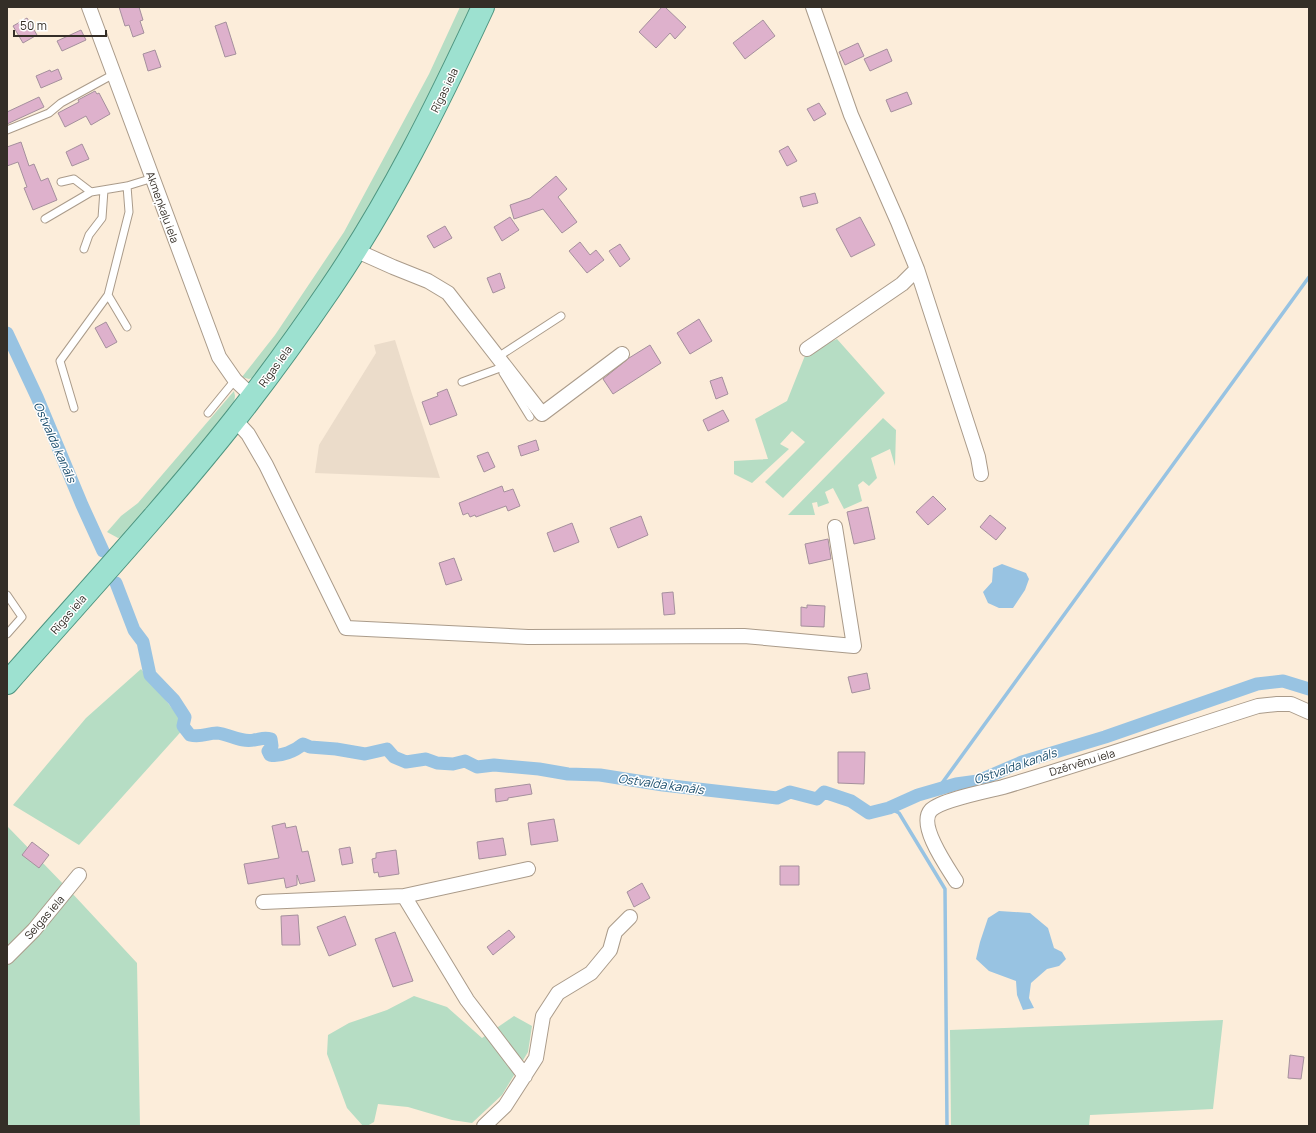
<svg xmlns="http://www.w3.org/2000/svg" width="1316" height="1133" viewBox="0 0 1316 1133" font-family="Manrope,sans-serif">
<rect width="100%" height="100%" fill="#fcedda"/>
<path fill="#ebdcca" d="M 395,340 L 412,394 L 440,478 L 315,473 L 319,445 L 376,353 L 374,345 Z"/>
<path fill="#b6ddc4" d="M 460,7 L 472,7 L 414,128 L 374,198 L 323,283 L 259,375 L 249,379 L 242,377 L 275,335 L 344,232 L 429,74 Z
M 837,339 L 885,393 L 783,498 L 765,482 L 805,442 L 792,431 L 780,444 L 789,449 L 752,483 L 734,474 L 734,461 L 768,459 L 755,419 L 787,401 L 806,353 Z
M 234,391 L 235,396 L 234,403 L 123,537 L 118,538 L 107,532 L 121,516 L 138,503 Z
M 883,418 L 896,430 L 895,466 L 890,449 L 871,458 L 877,478 L 869,486 L 863,481 L 858,485 L 862,501 L 844,509 L 833,488 L 825,492 L 829,503 L 818,507 L 817,502 L 812,503 L 815,515 L 788,515 Z
M 141,669 L 186,726 L 79,845 L 13,805 L 86,718 Z
M 7,826 L 71,892 L 137,963 L 140,1126 L 7,1126 Z
M 414,996 L 447,1007 L 482,1038 L 514,1016 L 532,1026 L 528,1052 L 502,1095 L 472,1123 L 452,1120 L 408,1107 L 378,1104 L 374,1122 L 367,1126 L 363,1126 L 347,1108 L 327,1054 L 328,1035 L 349,1023 L 387,1010 Z
M 1223,1020 L 1213,1109 L 1090,1115 L 1089,1126 L 951,1126 L 950,1030 Z"/>
<path fill="#98c3e2" d="M 1002,564 L 1026,573 L 1029,579 L 1025,590 L 1013,608 L 999,608 L 988,603 L 983,592 L 992,582 L 993,568 Z
M 999,911 L 1030,913 L 1048,928 L 1054,948 L 1062,952 L 1066,959 L 1059,966 L 1047,969 L 1031,983 L 1029,998 L 1034,1008 L 1023,1010 L 1017,995 L 1016,981 L 989,971 L 976,959 L 980,942 L 988,918 Z"/>
<g fill="none" stroke-linecap="round" stroke-linejoin="round">
<path stroke="#98c3e2" stroke-width="3.5" d="M 937,790 L 1309,277
M 889,808 L 899,813 L 945,889 L 947,1126"/>
<path stroke="#98c3e2" stroke-width="13" d="M 7,333 L 37,397 L 82,505 L 103,551
M 116,583 L 134,630 L 143,642 L 150,675 L 174,700 L 185,717 L 183,726 L 190,735 C 201,738 207,733 217,733 C 229,734 241,743 254,740 C 261,739 264,737 271,739 L 272,746 L 268,751 L 270,755 C 281,757 295,751 303,744 L 310,747 L 336,749 L 365,754 L 387,749 L 394,757 L 406,762 L 426,759 L 437,763 L 453,764 L 465,761 L 477,767 L 494,765 L 539,769 L 568,774 L 600,775 L 663,785 L 777,798 L 790,792 L 817,799 L 824,792 L 851,801 L 869,813 L 889,808 L 918,795 L 956,784 L 978,781 L 1022,762 L 1105,737 L 1257,684 L 1283,681 L 1309,689"/>
</g>
<path fill="#deb1cc" stroke="#a5909d" d="M 119,7 L 139,7 L 143,20 L 140,21 L 144,33 L 133,37 L 129,25 L 125,26 Z
M 662,7 L 665,7 L 686,27 L 675,39 L 670,33 L 656,48 L 639,32 Z
M 27,18 L 37,35 L 23,43 L 13,26 Z
M 763,20 L 775,36 L 745,59 L 733,43 Z
M 226,22 L 236,54 L 225,57 L 215,26 Z
M 81,30 L 86,40 L 62,51 L 57,41 Z
M 858,43 L 864,56 L 845,65 L 839,52 Z
M 887,49 L 892,61 L 870,71 L 864,59 Z
M 155,50 L 161,67 L 148,71 L 143,54 Z
M 58,69 L 62,79 L 41,88 L 36,76 L 50,70 L 51,72 Z
M 95,91 L 97,94 L 99,93 L 110,114 L 91,125 L 86,116 L 65,127 L 58,113 L 79,102 L 78,100 Z
M 907,92 L 912,104 L 891,112 L 886,100 Z
M 39,97 L 44,107 L 7,124 L 7,112 Z
M 819,103 L 826,114 L 814,121 L 807,109 Z
M 21,142 L 29,166 L 34,164 L 41,181 L 48,178 L 57,200 L 33,210 L 24,188 L 27,187 L 18,162 L 7,166 L 7,147 Z
M 82,144 L 89,159 L 72,166 L 66,152 Z
M 788,146 L 797,161 L 787,166 L 779,151 Z
M 556,176 L 567,189 L 558,197 L 577,222 L 562,233 L 543,209 L 514,219 L 510,205 L 530,198 Z
M 815,193 L 818,203 L 803,207 L 800,197 Z
M 510,217 L 519,230 L 502,241 L 494,227 Z
M 860,217 L 875,245 L 851,257 L 836,229 Z
M 445,226 L 452,238 L 434,248 L 427,236 Z
M 580,242 L 590,255 L 596,250 L 604,260 L 587,273 L 569,251 Z
M 620,244 L 630,259 L 620,267 L 609,251 Z
M 500,273 L 505,288 L 493,293 L 487,278 Z
M 699,319 L 712,341 L 690,354 L 677,333 Z
M 106,322 L 117,342 L 106,348 L 95,328 Z
M 650,345 L 661,363 L 613,394 L 603,379 L 629,358 Z
M 722,377 L 728,394 L 716,399 L 710,381 Z
M 447,389 L 457,415 L 430,425 L 422,402 L 438,396 L 437,393 Z
M 723,410 L 729,421 L 708,431 L 703,420 Z
M 536,440 L 539,450 L 521,456 L 518,446 Z
M 488,452 L 495,467 L 484,472 L 477,456 Z
M 502,486 L 504,492 L 513,489 L 520,506 L 508,511 L 506,506 L 476,517 L 475,515 L 470,517 L 468,513 L 463,515 L 459,503 Z
M 933,496 L 946,509 L 928,525 L 916,512 Z
M 868,507 L 875,539 L 854,544 L 847,512 Z
M 990,515 L 1006,528 L 996,540 L 980,527 Z
M 641,516 L 648,535 L 618,548 L 610,528 Z
M 572,523 L 579,542 L 554,552 L 547,533 Z
M 828,539 L 831,559 L 809,564 L 805,544 Z
M 454,558 L 462,580 L 446,585 L 439,563 Z
M 673,592 L 675,614 L 664,615 L 662,593 Z
M 807,605 L 825,606 L 824,627 L 801,626 L 801,607 L 807,608 Z
M 867,673 L 870,689 L 852,693 L 848,677 Z
M 838,752 L 865,752 L 864,784 L 838,783 Z
M 530,784 L 532,794 L 508,798 L 508,800 L 496,802 L 495,789 Z
M 554,819 L 558,841 L 531,845 L 528,823 Z
M 285,823 L 286,828 L 296,826 L 302,852 L 308,851 L 315,881 L 300,884 L 297,875 L 297,885 L 286,888 L 284,878 L 248,884 L 244,864 L 279,858 L 272,826 Z
M 503,838 L 506,855 L 479,859 L 477,842 Z
M 32,842 L 49,855 L 39,868 L 22,855 Z
M 350,847 L 353,863 L 342,865 L 339,849 Z
M 396,850 L 399,874 L 379,877 L 378,872 L 374,873 L 372,859 L 376,858 L 376,853 Z
M 780,866 L 799,866 L 799,885 L 780,885 Z
M 642,883 L 650,898 L 634,907 L 627,892 Z
M 298,915 L 300,945 L 282,945 L 281,916 Z
M 345,916 L 356,945 L 329,956 L 317,927 Z
M 509,930 L 515,937 L 493,955 L 487,947 Z
M 395,932 L 413,981 L 393,987 L 375,939 Z
M 1290,1055 L 1304,1057 L 1301,1079 L 1288,1078 Z"/>
<g fill="none" stroke-linecap="round" stroke-linejoin="round">
<g stroke="#aa9b8a" stroke-width="9">
<path id="lane" d="M 7,130 L 49,113 L 61,103 L 114,74
M 61,182 L 74,179 L 91,192
M 45,219 L 91,192 L 127,186 L 153,178
M 84,249 L 89,235 L 102,218 L 104,190
M 108,295 L 127,327
M 498,359 L 498,357 L 561,316
M 503,373 L 530,417
M 462,382 L 500,368
M 74,408 L 60,361 L 108,295 L 129,212 L 127,186
M 208,413 L 235,380
M 7,595 L 22,617 L 7,634"/>
</g>
<g stroke="#aa9b8a" stroke-width="16">
<path id="street" d="M 89,7 L 219,357 L 235,380 L 253,397
M 813,7 L 851,115 L 898,222 L 917,269 L 978,457 L 981,474
M 355,250 L 393,267 L 428,281 L 448,293 L 542,414 L 622,354
M 807,349 L 902,284 L 917,269
M 235,420 L 248,434 L 266,465 L 346,628 L 528,637 L 744,636 L 854,646 L 835,527
M 956,881 C 948,868 917,825 931,810 C 941,800 987,791 1003,787 C 1088,762 1173,733 1258,706 L 1277,704 L 1291,704 L 1309,712
M 404,896 L 467,1000 L 525,1076
M 263,902 L 404,896 L 528,869
M 7,957 L 34,930 L 79,875
M 484,1126 L 505,1106 L 536,1058 L 543,1016 L 558,993 L 591,973 L 610,950 L 615,932 L 630,917"/>
</g>
<g stroke="#4e9580" stroke-width="24">
<path id="primary" d="M 7,683 C 84,595 164,509 236,418 C 269,376 300,333 330,289 C 390,201 438,104 483,7"/>
</g>
<use href="#lane" stroke="#fff" stroke-width="7"/>
<use href="#street" stroke="#fff" stroke-width="14"/>
<use href="#primary" stroke="#9de1d0" stroke-width="22"/>
</g>
<g text-anchor="middle" dominant-baseline="central" stroke-width="3" stroke-linejoin="round" paint-order="stroke">
<g font-size="11" fill="#342e27" stroke="#fff">
<text transform="translate(444 90) rotate(-64)">Rīgas iela</text>
<text transform="translate(163 207) rotate(70)">Akmeņkaļu iela</text>
<text transform="translate(275 366) rotate(-54)">Rīgas iela</text>
<text transform="translate(68 614) rotate(-49)">Rīgas iela</text>
<text transform="translate(1082 762) rotate(-17)">Dzērvēnu iela</text>
<text transform="translate(44 917) rotate(-49)">Selgas iela</text>
</g>
<g font-size="12" font-style="italic" fill="#1a4d6c" stroke="#fff">
<text transform="translate(55 442) rotate(66)">Ostvalda kanāls</text>
<text transform="translate(1015 766) rotate(-19)">Ostvalda kanāls</text>
<text transform="translate(661 784) rotate(8)">Ostvalda kanāls</text>
</g>
</g>
<rect width="1316" height="1133" fill="none" stroke="#342e27" stroke-width="16"/>
<path d="M14 30v6h92v-6" fill="none" stroke="#342e27" stroke-width="2"/>
<text x="20" y="30" font-size="12" fill="#342e27" stroke="#ffffff" stroke-width="3" paint-order="stroke">50 m</text>
</svg>
